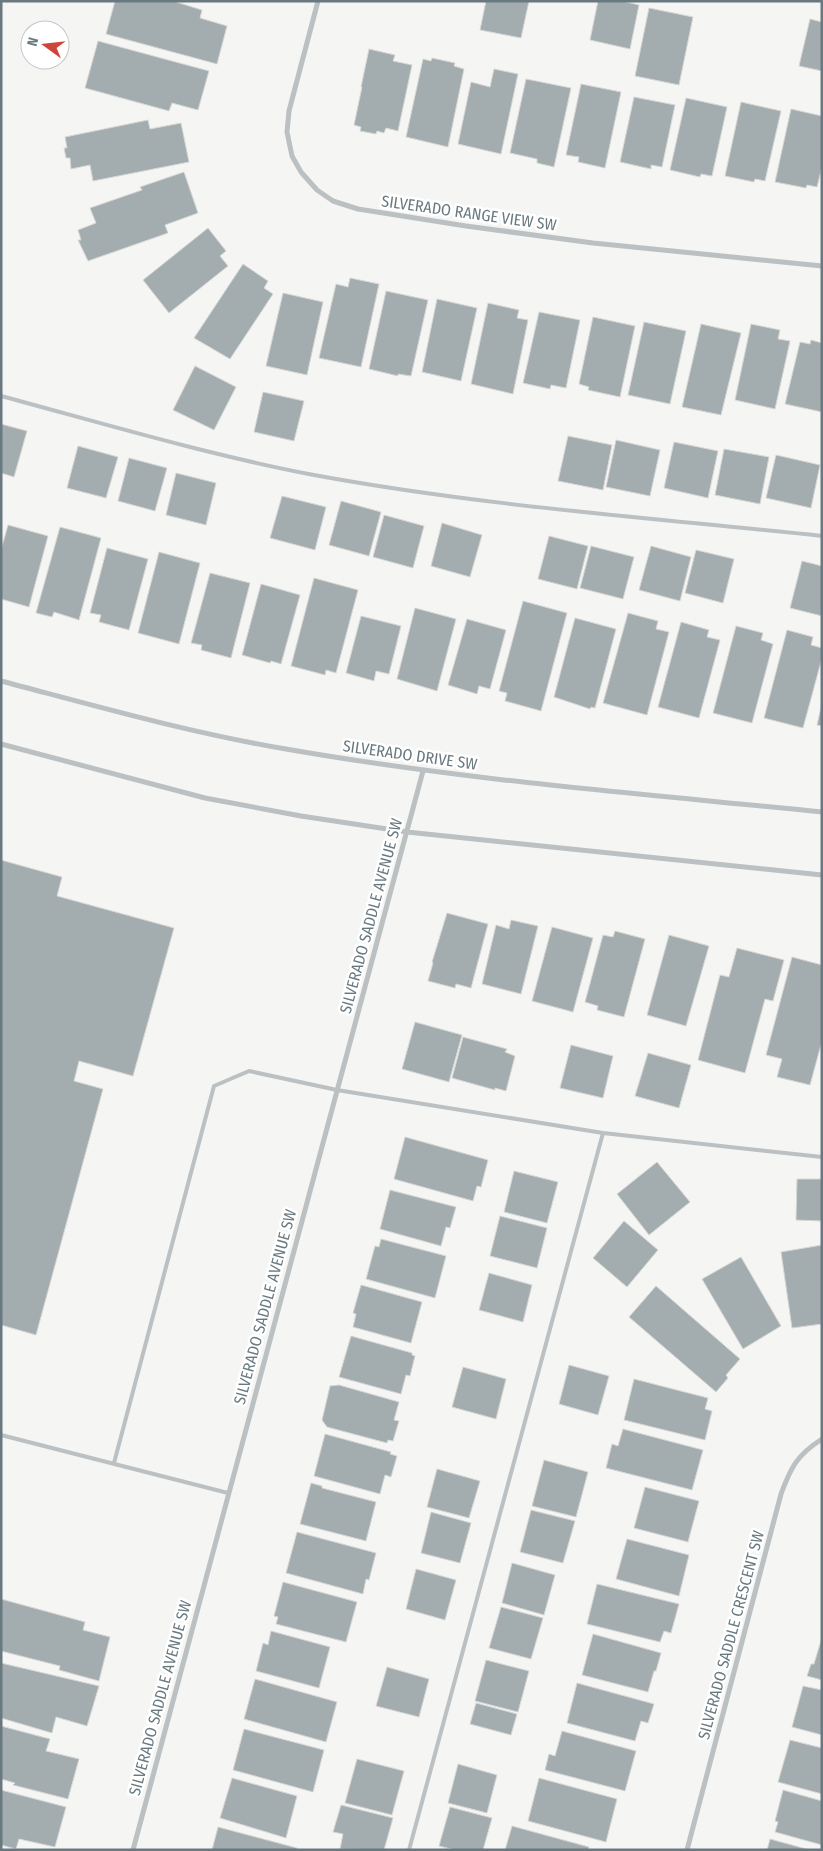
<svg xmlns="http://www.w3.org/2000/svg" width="823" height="1851" viewBox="0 0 823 1851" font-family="'Fira Sans Condensed',sans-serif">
<rect width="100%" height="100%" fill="#f5f5f3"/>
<path fill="#a3acaf" stroke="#d7d7d5" d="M 115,1 L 173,1 L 202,10 L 200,18 L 227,26 L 217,64 L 106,34 Z
M 486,1 L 529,1 L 521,38 L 480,30 Z
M 598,1 L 622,1 L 639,5 L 630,49 L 590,40 Z
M 649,8 L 693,17 L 679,85 L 635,76 Z
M 810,19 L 822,22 L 822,71 L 799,66 Z
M 98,41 L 209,71 L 198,110 L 172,103 L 169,111 L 85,88 Z
M 369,49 L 395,55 L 393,61 L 412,65 L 398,131 L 386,128 L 384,133 L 377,131 L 376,134 L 360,131 L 361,127 L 354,125 L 362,87 L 361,87 Z
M 432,58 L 455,63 L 454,66 L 464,69 L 448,147 L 406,137 L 423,59 L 431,61 Z
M 494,69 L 518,74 L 501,154 L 458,144 L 471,82 L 490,87 Z
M 526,79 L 571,88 L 554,167 L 537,163 L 537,159 L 510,153 Z
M 581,84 L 621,92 L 605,168 L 578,162 L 579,157 L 566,155 Z
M 634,97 L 675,105 L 662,167 L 651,165 L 651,169 L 620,162 Z
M 686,98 L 727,107 L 712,176 L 701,174 L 700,177 L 670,170 Z
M 741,102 L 781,111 L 765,181 L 755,179 L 754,182 L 725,176 Z
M 791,109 L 822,116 L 822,167 L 817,187 L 807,185 L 806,188 L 775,182 Z
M 148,120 L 150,129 L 181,123 L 189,162 L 93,181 L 90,165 L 71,169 L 70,158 L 66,158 L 64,148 L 67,148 L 65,137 Z
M 184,172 L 198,213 L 165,225 L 168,233 L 88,261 L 78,240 L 81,240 L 78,230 L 96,223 L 90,208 L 142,190 L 140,187 Z
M 208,228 L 226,251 L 220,256 L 228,266 L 169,313 L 143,280 Z
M 243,264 L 268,281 L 264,288 L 273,294 L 230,359 L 194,338 Z
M 350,278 L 379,284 L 361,367 L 319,358 L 336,284 L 348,287 Z
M 386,291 L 428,300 L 411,376 L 398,374 L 398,376 L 369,369 Z
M 283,293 L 323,302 L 307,375 L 266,366 Z
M 437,299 L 477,308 L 461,381 L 422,372 Z
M 488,303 L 519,310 L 517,318 L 528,320 L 513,394 L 471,384 Z
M 539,312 L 580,320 L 566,388 L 551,385 L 550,389 L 523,383 Z
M 593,317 L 635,326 L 620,397 L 588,390 L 589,387 L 579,384 Z
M 644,322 L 686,331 L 670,404 L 628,395 Z
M 701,324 L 741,333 L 721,415 L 682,407 Z
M 751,324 L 780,330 L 778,339 L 790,341 L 775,409 L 735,400 Z
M 811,340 L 822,343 L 822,412 L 785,404 L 800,342 L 810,344 Z
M 195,366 L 236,387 L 214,430 L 173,410 Z
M 263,392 L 304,401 L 294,441 L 254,432 Z
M 1,424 L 27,431 L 14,477 L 1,473 Z
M 568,436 L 612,445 L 603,490 L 558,481 Z
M 616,440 L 660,450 L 650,496 L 606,487 Z
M 674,442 L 718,451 L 708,498 L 664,488 Z
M 78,446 L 118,457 L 106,498 L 67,488 Z
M 724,449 L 769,457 L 760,504 L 715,495 Z
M 776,455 L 820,465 L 811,508 L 766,498 Z
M 129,458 L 167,468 L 155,511 L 118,501 Z
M 176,473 L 216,483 L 206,525 L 166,515 Z
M 282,496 L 326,507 L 315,550 L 270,538 Z
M 341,501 L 381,512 L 369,556 L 329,545 Z
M 384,515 L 424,526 L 413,568 L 373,557 Z
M 442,523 L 482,535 L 470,577 L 431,566 Z
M 8,525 L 48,536 L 29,607 L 1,599 L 1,550 Z
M 60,527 L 101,538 L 79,620 L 54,612 L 52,617 L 36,613 Z
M 549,536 L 588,546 L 577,589 L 538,579 Z
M 591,546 L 634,557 L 623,599 L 580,588 Z
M 651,546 L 691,557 L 680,601 L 639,590 Z
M 107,548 L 148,559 L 129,630 L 99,622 L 101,615 L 90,613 Z
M 696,550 L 734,559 L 723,603 L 685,593 Z
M 159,552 L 200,563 L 179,644 L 138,633 Z
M 802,561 L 822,566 L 822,616 L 790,608 Z
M 210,573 L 250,583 L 231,658 L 201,650 L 202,645 L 191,643 Z
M 314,578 L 358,590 L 336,673 L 326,670 L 325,675 L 291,666 Z
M 261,584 L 300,595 L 281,664 L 271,661 L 270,663 L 242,655 Z
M 523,601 L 567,613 L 541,711 L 505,701 L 507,693 L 499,691 Z
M 415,608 L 456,619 L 437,691 L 397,679 Z
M 628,613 L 658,621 L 656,629 L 669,632 L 647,715 L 603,703 Z
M 361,616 L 401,626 L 389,674 L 376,671 L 374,681 L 346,673 Z
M 575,618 L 616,629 L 595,708 L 591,707 L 590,709 L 554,697 Z
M 467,619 L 506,630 L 490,689 L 479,686 L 477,694 L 448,685 Z
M 681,622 L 709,630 L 707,637 L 720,640 L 699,718 L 658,707 Z
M 736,626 L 763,633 L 761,640 L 773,644 L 752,723 L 713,713 Z
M 787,630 L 813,637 L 811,645 L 822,648 L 822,658 L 803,728 L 764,718 Z
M 822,703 L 822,726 L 817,725 Z
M 1,860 L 62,877 L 57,896 L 174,928 L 133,1076 L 79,1061 L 74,1081 L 103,1089 L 36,1335 L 1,1325 Z
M 447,913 L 488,924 L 471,988 L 456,984 L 455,988 L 428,981 L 433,963 L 432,962 Z
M 511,920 L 538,926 L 521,994 L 482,984 L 496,925 L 509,929 Z
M 552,927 L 593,938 L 573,1012 L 532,1001 Z
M 615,931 L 645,939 L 624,1017 L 597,1010 L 598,1006 L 585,1002 L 603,935 L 613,937 Z
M 669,935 L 709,946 L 686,1026 L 647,1015 Z
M 737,948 L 784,960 L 773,1001 L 765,999 L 745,1073 L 698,1060 L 720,975 L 729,977 Z
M 792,957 L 822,965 L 822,1041 L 810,1085 L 777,1077 L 782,1059 L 766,1055 Z
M 415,1022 L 462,1035 L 449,1082 L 402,1069 Z
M 463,1037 L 507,1049 L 505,1052 L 515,1056 L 506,1091 L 495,1088 L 495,1090 L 452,1078 Z
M 571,1045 L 613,1056 L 603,1098 L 560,1088 Z
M 648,1053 L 691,1065 L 679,1108 L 635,1096 Z
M 405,1137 L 488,1160 L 481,1187 L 477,1186 L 473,1201 L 394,1179 Z
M 657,1162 L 690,1202 L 649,1235 L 617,1194 Z
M 514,1171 L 558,1182 L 547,1223 L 504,1212 Z
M 797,1179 L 822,1179 L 822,1221 L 796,1220 Z
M 390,1190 L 456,1207 L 450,1228 L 446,1227 L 441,1246 L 380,1229 Z
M 500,1216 L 547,1228 L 537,1268 L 490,1256 Z
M 624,1221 L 658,1250 L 627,1287 L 593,1258 Z
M 381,1239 L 446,1256 L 435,1298 L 366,1279 L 375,1246 L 379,1247 Z
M 822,1245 L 822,1324 L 792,1328 L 781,1252 Z
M 741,1257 L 781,1326 L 743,1349 L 702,1279 Z
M 489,1273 L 532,1285 L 523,1322 L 479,1310 Z
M 361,1285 L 422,1302 L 411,1343 L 353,1327 L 356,1314 L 353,1313 Z
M 656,1286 L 740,1359 L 726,1375 L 728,1378 L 716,1392 L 629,1317 Z
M 351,1336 L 412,1353 L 412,1355 L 415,1356 L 410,1376 L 406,1375 L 401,1394 L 339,1377 Z
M 569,1365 L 609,1376 L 598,1415 L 559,1404 Z
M 463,1367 L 506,1379 L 496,1419 L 452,1407 Z
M 634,1379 L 708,1398 L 705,1409 L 712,1411 L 705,1440 L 624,1420 Z
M 339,1385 L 399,1402 L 394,1420 L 399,1421 L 393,1441 L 388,1440 L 387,1443 L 327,1427 L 322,1420 L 330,1386 Z
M 623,1429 L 703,1450 L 692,1490 L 606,1468 L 612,1444 L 618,1446 Z
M 325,1434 L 391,1452 L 390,1454 L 397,1456 L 391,1477 L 385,1475 L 380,1494 L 314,1476 Z
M 544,1460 L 588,1472 L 576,1517 L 532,1506 Z
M 437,1469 L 480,1481 L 469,1518 L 427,1507 Z
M 311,1483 L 322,1486 L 322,1488 L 376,1502 L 366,1541 L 300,1524 Z
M 645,1487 L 699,1501 L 688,1542 L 634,1528 Z
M 531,1510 L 575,1521 L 563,1563 L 520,1552 Z
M 431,1512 L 471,1523 L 460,1563 L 421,1553 Z
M 297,1532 L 376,1553 L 369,1580 L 366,1579 L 363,1594 L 286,1573 Z
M 627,1539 L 689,1555 L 679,1596 L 616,1579 Z
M 512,1563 L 555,1575 L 544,1615 L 502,1603 Z
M 416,1569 L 456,1580 L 445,1620 L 406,1609 Z
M 283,1582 L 357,1602 L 346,1642 L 276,1624 L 278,1617 L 274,1616 Z
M 597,1584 L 679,1604 L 671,1633 L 664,1631 L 660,1642 L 587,1624 Z
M 1,1599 L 85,1622 L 83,1630 L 110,1637 L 99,1681 L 59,1670 L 60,1666 L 1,1651 Z
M 501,1607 L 543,1618 L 531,1659 L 489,1648 Z
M 271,1631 L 330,1647 L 319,1688 L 256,1671 L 263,1643 L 268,1645 Z
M 593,1634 L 661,1653 L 656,1671 L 654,1671 L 648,1692 L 582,1675 Z
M 822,1637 L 822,1680 L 807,1676 L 811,1664 L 814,1664 Z
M 486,1660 L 529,1671 L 518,1712 L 475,1701 Z
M 1,1663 L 99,1686 L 87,1726 L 56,1717 L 52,1733 L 1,1718 Z
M 387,1667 L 429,1679 L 419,1717 L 376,1706 Z
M 255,1679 L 337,1702 L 326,1742 L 244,1719 Z
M 577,1683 L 654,1704 L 648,1723 L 641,1721 L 635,1741 L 567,1723 Z
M 803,1686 L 822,1690 L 822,1735 L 792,1727 Z
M 476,1703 L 517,1714 L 511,1735 L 470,1724 Z
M 1,1726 L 50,1739 L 46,1751 L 79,1759 L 68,1799 L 13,1785 L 15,1783 L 1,1779 Z
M 244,1729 L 324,1750 L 313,1792 L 233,1770 Z
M 562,1731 L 636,1751 L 625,1791 L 545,1770 L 549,1754 L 555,1756 Z
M 790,1740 L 822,1748 L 822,1794 L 778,1782 Z
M 357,1759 L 404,1771 L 392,1815 L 345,1803 Z
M 458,1764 L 497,1775 L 487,1813 L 448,1803 Z
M 232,1778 L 297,1796 L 286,1838 L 220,1818 Z
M 539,1778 L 617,1799 L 606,1842 L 528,1821 Z
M 1,1790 L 66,1807 L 55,1847 L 19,1839 L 16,1849 L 1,1845 Z
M 783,1790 L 822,1801 L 822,1845 L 775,1832 L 778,1822 L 775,1821 Z
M 341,1805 L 393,1818 L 384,1850 L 340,1849 L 343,1834 L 333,1832 Z
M 450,1807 L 492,1818 L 483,1850 L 455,1850 L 439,1846 Z
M 512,1826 L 589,1847 L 588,1850 L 505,1850 Z
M 218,1827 L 297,1848 L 297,1850 L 212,1850 Z
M 770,1839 L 810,1850 L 767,1850 Z"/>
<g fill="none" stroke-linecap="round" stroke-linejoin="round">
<path stroke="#bbc0c2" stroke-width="4" d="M 1,396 C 105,424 209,455 314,475 C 482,506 653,518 822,536
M 1,1435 L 228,1493
M 114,1463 L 214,1086 L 249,1071 L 337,1090 L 603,1133 L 822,1157
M 409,1850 L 603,1133"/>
<path stroke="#bbc0c2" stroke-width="5" d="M 318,1 L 289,111 L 287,132 L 292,156 L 301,172 L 317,190 L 333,201 L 358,209 L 466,226 L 593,243 L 822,266
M 1,681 C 96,706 190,733 286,749 C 463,780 643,794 822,812
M 1,744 L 205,798 L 301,816 L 407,832 L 822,875
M 133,1850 L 423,771
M 687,1850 L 781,1494 C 791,1467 797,1455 822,1439"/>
</g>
<g text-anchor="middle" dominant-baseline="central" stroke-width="5" stroke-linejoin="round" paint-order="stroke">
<g font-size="16" fill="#687980" stroke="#fff">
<text transform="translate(469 213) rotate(8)">SILVERADO RANGE VIEW SW</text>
<text transform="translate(410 755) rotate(8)">SILVERADO DRIVE SW</text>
<text transform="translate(371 916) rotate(-75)">SILVERADO SADDLE AVENUE SW</text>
<text transform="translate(265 1307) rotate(-75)">SILVERADO SADDLE AVENUE SW</text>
<text transform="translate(731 1635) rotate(-75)">SILVERADO SADDLE CRESCENT SW</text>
<text transform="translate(160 1698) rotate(-75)">SILVERADO SADDLE AVENUE SW</text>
</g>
</g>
<rect width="823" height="1851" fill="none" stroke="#687980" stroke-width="5"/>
<g transform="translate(45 45) rotate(285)"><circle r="24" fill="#ffffff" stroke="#c3c9cc"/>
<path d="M0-4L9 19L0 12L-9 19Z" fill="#d04539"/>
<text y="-8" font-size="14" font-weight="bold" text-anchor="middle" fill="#687980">N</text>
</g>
</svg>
